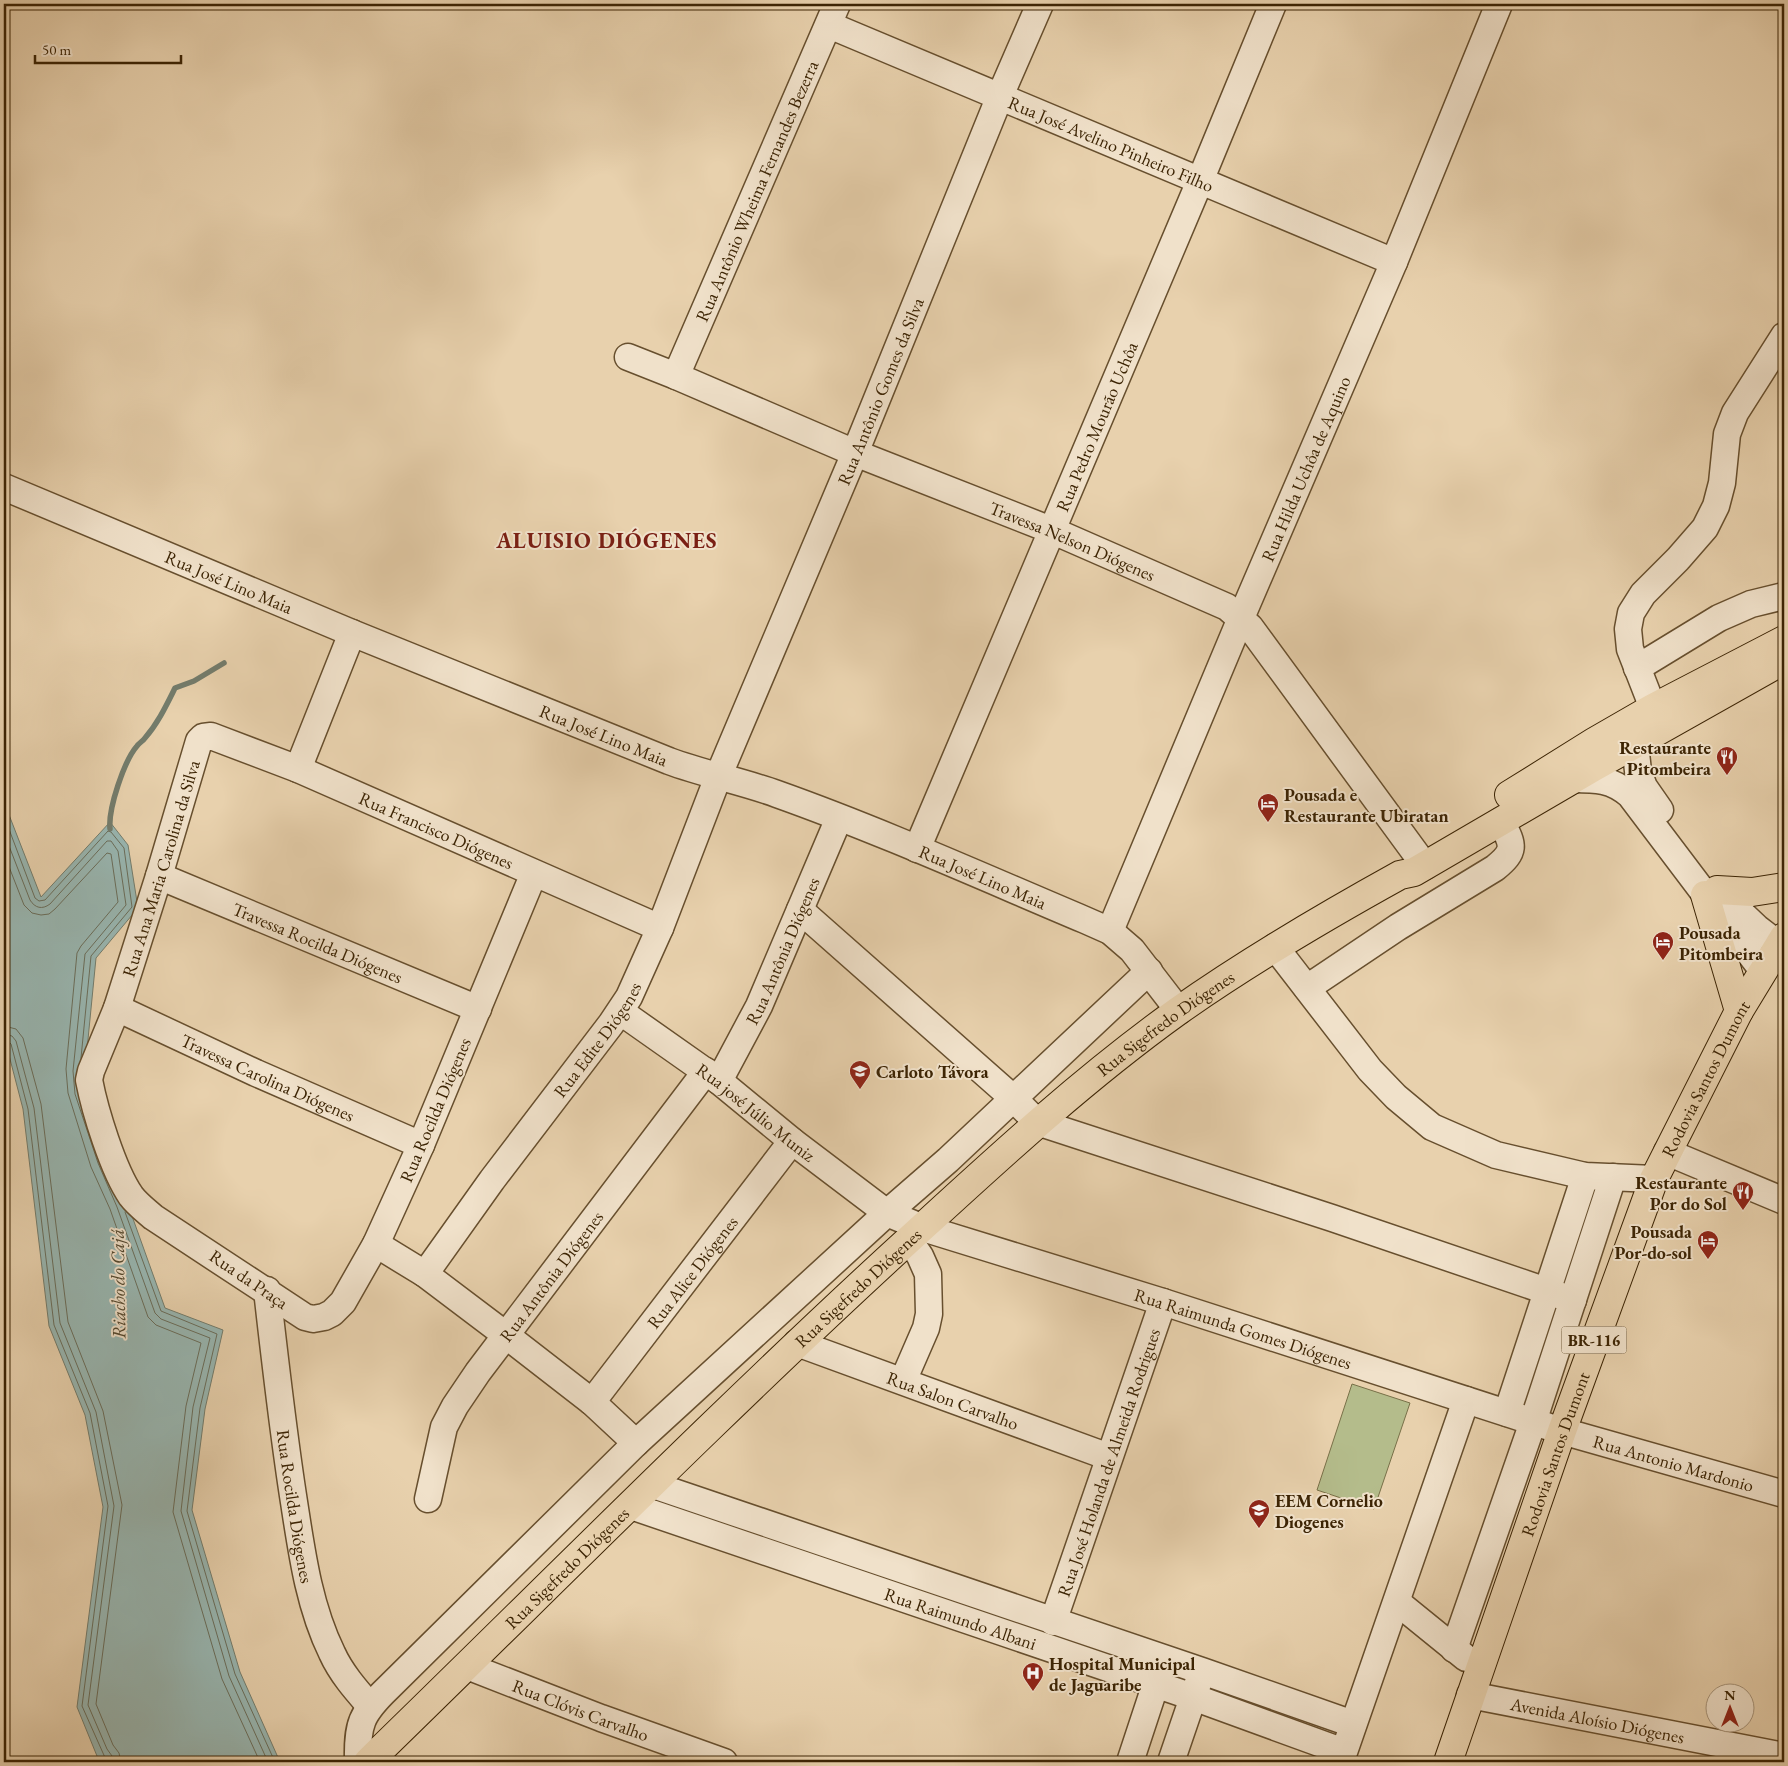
<svg xmlns="http://www.w3.org/2000/svg" width="1788" height="1766" viewBox="0 0 1788 1766" font-family="'EB Garamond',serif">
<rect width="100%" height="100%" fill="#e8d1ad"/>
<filter id="stains"><feTurbulence type="fractalNoise" baseFrequency=".004" numOctaves="4"/><feColorMatrix values="0 0 0 0 .2 0 0 0 0 .09 0 0 0 0 .02 0 0 0 .5 -.17"/></filter>
<radialGradient id="worn" r=".72"><stop offset=".6" stop-color="#630" stop-opacity="0"/><stop offset="1" stop-color="#630" stop-opacity=".3"/></radialGradient>
<path fill="#b4bc8b" stroke="#787048" d="M 1352,1384 L 1410,1403 L 1374,1509 L 1317,1490 Z"/>
<path fill="#98b6b1" stroke="#737c6c" d="M 4,802 L 41,897 L 110,822 L 128,845 L 138,908 L 96,958 L 85,1070 L 127,1202 L 165,1308 L 223,1330 L 205,1409 L 192,1510 L 240,1672 L 280,1762 L 104,1762 L 97,1756 L 77,1707 L 103,1507 L 85,1415 L 49,1326 L 23,1109 L 4,1036 Z"/>
<g fill="none" stroke-linecap="round" stroke-linejoin="round">
<path stroke="#6a6d5a" stroke-width="1" d="M 4,816 L 35,898 L 39,901 L 45,900 L 108,831 L 111,832 L 124,848 L 132,907 L 91,956 L 81,1058
M 4,833 L 30,900 C 35,908 42,910 50,904 L 107,841 L 111,841 L 118,851 L 126,905 L 85,954 L 73,1071 L 75,1094 L 98,1163 L 117,1207 L 155,1313 L 161,1319 L 210,1338 L 193,1407 L 181,1511 L 229,1676 L 268,1762
M 4,854 L 24,905 L 32,913 L 41,915 L 49,914 L 55,909 L 107,853 L 111,854 L 118,902 L 81,946 L 77,953 L 66,1069 L 68,1093 L 91,1167 L 110,1209 L 148,1317 L 156,1325 L 201,1343 L 186,1406 L 173,1512 L 222,1679 L 260,1762
M 4,1026 L 16,1029 L 23,1038 L 41,1104 L 68,1322 L 103,1411 L 122,1505 L 96,1704 L 113,1745 L 119,1753 L 121,1762
M 4,1034 L 12,1036 L 16,1041 L 34,1108 L 60,1323 L 96,1412 L 114,1506 L 88,1705 L 107,1749 L 112,1756 L 113,1762
M 4,1040 L 8,1041 L 11,1044 L 28,1109 L 54,1325 L 90,1413 L 108,1506 L 82,1706 L 107,1762
M 125,1212 L 161,1311 L 217,1334 L 200,1408 L 187,1511 L 235,1674 L 275,1762"/>
<path stroke="#737c6c" stroke-width="5.5" d="M 110,829 C 108,809 124,761 137,746 C 139,743 143,741 145,738 C 158,723 166,706 175,688 L 194,681 L 224,663"/>
<g stroke="#674f2e" stroke-width="29">
<g id="minor">
<path id="s1" d="M 829,25 L 1394,262"/>
<path id="s2" d="M 628,357 L 676,376 L 855,453 L 1051,530 L 1227,607 L 1250,627 L 1425,866"/>
<path id="s3" d="M 676,376 L 837,4"/>
<path id="s4" d="M 4,487 L 352,633 L 669,761 C 704,774 741,781 777,794 C 881,831 983,877 1085,920 L 1110,931 L 1132,950 L 1179,1011"/>
<path d="M 1637,668 L 1719,618 L 1751,604 L 1784,596"/>
<path d="M 1653,708 L 1630,649 L 1628,629 L 1631,613 L 1643,594 L 1678,559 L 1705,528 L 1716,506 L 1722,483 L 1727,434 L 1735,413 L 1784,336"/>
<path d="M 1625,726 L 1635,744 L 1638,771 L 1644,787 L 1660,810"/>
<path d="M 298,769 L 352,633"/>
<path d="M 1573,779 C 1596,779 1612,779 1630,795 L 1763,971"/>
<path id="s5" d="M 917,849 L 1200,181 L 1273,4"/>
<path id="s6" d="M 534,873 L 421,1145 L 376,1244 L 343,1302 L 332,1313 L 324,1317 L 313,1319 L 305,1317 L 153,1217 C 145,1210 137,1204 131,1196 C 113,1170 95,1111 89,1080 L 91,1071 L 117,1008 L 159,876 L 199,741 L 203,737 L 211,736 L 298,769 L 660,928"/>
<path id="s7" d="M 159,876 L 478,1009"/>
<path d="M 1720,893 L 1757,928 L 1779,945"/>
<path d="M 800,910 L 1014,1099 L 1037,1122 L 1332,1218 L 1573,1300"/>
<path id="s8" d="M 1110,931 L 1241,618 L 1394,262 L 1499,4"/>
<path d="M 1275,947 L 1370,1070 L 1396,1097 L 1432,1127 L 1496,1155 L 1585,1176 L 1654,1179"/>
<path d="M 1307,988 L 1398,927 L 1495,868 C 1517,850 1513,845 1501,821"/>
<path id="s9" d="M 117,1008 L 256,1073 L 421,1145"/>
<path id="s10" d="M 621,1012 L 719,1081 L 792,1141 L 887,1213 L 923,1228 L 1163,1302 L 1562,1431 L 1784,1494"/>
<path id="s11" d="M 719,1081 L 759,1006 L 839,818"/>
<path d="M 1667,1152 L 1784,1201"/>
<path d="M 376,1244 L 425,1274 L 507,1336 L 592,1402 L 636,1443"/>
<path id="s12" d="M 425,1274 L 492,1180 L 611,1024 L 629,997 L 660,928 L 718,777 L 855,453 L 1000,96 L 1040,4"/>
<path id="s13" d="M 267,1290 C 275,1361 283,1432 294,1502 C 302,1554 309,1606 332,1653 C 341,1673 356,1690 370,1706"/>
<path id="s14" d="M 797,1343 L 1109,1457"/>
<path d="M 903,1381 L 926,1328 L 929,1314 L 928,1274 L 920,1256 L 909,1240"/>
<path id="s15" d="M 592,1402 L 792,1141"/>
<path d="M 1507,1413 L 1585,1176"/>
<path d="M 653,1485 L 1202,1671 L 1353,1724"/>
<path id="s16" d="M 428,1499 L 444,1427 L 455,1406 L 478,1372 L 706,1071"/>
<path id="s17" d="M 631,1506 L 1193,1697 L 1344,1752 L 1466,1400"/>
<path d="M 1397,1602 L 1466,1658"/>
<path id="s18" d="M 1053,1622 L 1163,1302"/>
<path d="M 1454,1649 L 1533,1422 L 1613,1177"/>
<path id="s19" d="M 467,1666 L 601,1718 L 724,1762"/>
<path id="s20" d="M 1470,1695 L 1784,1756"/>
<path d="M 358,1762 C 357,1724 361,1714 388,1688 L 636,1443 L 887,1213 L 948,1160 L 1149,971"/>
<path d="M 1130,1762 L 1161,1668"/>
<path d="M 1171,1762 L 1199,1680"/>
</g>
</g>
<g stroke="#3c2404" stroke-width="30">
<g id="major">
<path d="M 1509,795 L 1594,742 L 1653,708 L 1784,640"/>
<path id="s21" d="M 368,1762 C 542,1593 713,1420 891,1256 C 984,1171 1075,1085 1178,1011 C 1249,961 1324,917 1400,875 L 1414,872 L 1594,767 L 1784,660"/>
</g>
</g>
<g stroke="#3c2404" stroke-width="30">
<g id="highway">
<path d="M 1717,890 L 1752,892 L 1784,887"/>
<path d="M 1705,895 L 1739,1011"/>
<path id="s22" d="M 1448,1762 L 1562,1431 L 1654,1179 L 1739,1011 L 1784,937"/>
</g>
</g>
<use href="#minor" stroke="#f0e1ca" stroke-width="26"/>
<use href="#major" stroke="#e8d1ad" stroke-width="28"/>
<use href="#highway" stroke="#e8d1ad" stroke-width="28"/>
</g>
<defs>
<g id="restaurant-pin" transform="scale(1.125)"><path d="M0 17L-7.5 6A9.5 9.5 0 1 1 7.5 6Z" fill="#8f2418" stroke="#f0e1ca"/><path d="M-5-6h1v4h1v-4h1v4h1v-4h1v5L-1.5 .5V6h-2V.5L-5-1ZM5-6V6H3V1.5H1.5Q1.5-4 5-6Z" fill="#fff"/></g>
<g id="hotel-pin" transform="scale(1.125)"><path d="M0 17L-7.5 6A9.5 9.5 0 1 1 7.5 6Z" fill="#8f2418" stroke="#f0e1ca"/><path d="M-6-4.5h1.5V1H6V5H4.5V3h-9V5H-6ZM-4 0a1.8 1.8 0 1 1 3.6 0ZM.5 0V-2.5h3Q6-2.5 6 0Z" fill="#fff"/></g>
<g id="school-pin" transform="scale(1.125)"><path d="M0 17L-7.5 6A9.5 9.5 0 1 1 7.5 6Z" fill="#8f2418" stroke="#f0e1ca"/><path d="M0-5L7-2L0 1L-7-2ZM-4 1L0 2.5L4 1V4Q0 6-4 4Z" fill="#fff"/></g>
<g id="hospital-pin" transform="scale(1.125)"><path d="M0 17L-7.5 6A9.5 9.5 0 1 1 7.5 6Z" fill="#8f2418" stroke="#f0e1ca"/><path d="M-5-5h3v3.5h4V-5h3V5h-3V1.5h-4V5h-3Z" fill="#fff"/></g>
</defs>
<g fill-rule="evenodd">
<use href="#restaurant-pin" x="1727" y="757"/>
<use href="#hotel-pin" x="1268" y="804"/>
<use href="#hotel-pin" x="1663" y="942"/>
<use href="#school-pin" x="860" y="1071"/>
<use href="#restaurant-pin" x="1743" y="1192"/>
<use href="#hotel-pin" x="1708" y="1241"/>
<use href="#school-pin" x="1259" y="1510"/>
<use href="#hospital-pin" x="1033" y="1673"/>
</g>
<g text-anchor="middle" dominant-baseline="central" stroke-width="4" stroke-linejoin="round" paint-order="stroke">
<rect fill="#f0e1ca" stroke="#725d3f" stroke-width="1" x="1561.5" y="1326.5" width="65" height="27" rx="4"/>
<g font-size="16" font-weight="bold" fill="#3c2404">
<text x="1594" y="1340">BR-116</text>
</g>
<g font-size="18" fill="#3c2404" stroke="#f0e1ca">
<text stroke="none"><textPath href="#s1" startOffset="306">Rua José Avelino Pinheiro Filho</textPath></text>
<text stroke="none"><textPath href="#s3" startOffset="202">Rua Antônio Wheima Fernandes Bezerra</textPath></text>
<text stroke="none"><textPath href="#s12" startOffset="1000">Rua Antônio Gomes da Silva</textPath></text>
<text stroke="none"><textPath href="#s5" startOffset="459">Rua Pedro Mourão Uchôa</textPath></text>
<text stroke="none"><textPath href="#s8" startOffset="502">Rua Hilda Uchôa de Aquino</textPath></text>
<text stroke="none"><textPath href="#s2" startOffset="481">Travessa Nelson Diógenes</textPath></text>
<text stroke="none"><textPath href="#s4" startOffset="244">Rua José Lino Maia</textPath></text>
<text stroke="none"><textPath href="#s4" startOffset="649">Rua José Lino Maia</textPath></text>
<text stroke="none"><textPath href="#s6" startOffset="1465">Rua Francisco Diógenes</textPath></text>
<text stroke="none"><textPath href="#s6" startOffset="1074">Rua Ana Maria Carolina da Silva</textPath></text>
<text stroke="none"><textPath href="#s4" startOffset="1054">Rua José Lino Maia</textPath></text>
<text stroke="none"><textPath href="#s7" startOffset="172">Travessa Rocilda Diógenes</textPath></text>
<text stroke="none"><textPath href="#s11" startOffset="145">Rua Antônia Diógenes</textPath></text>
<text stroke="none"><textPath href="#s21" startOffset="1088">Rua Sigefredo Diógenes</textPath></text>
<text stroke="none"><textPath href="#s12" startOffset="291">Rua Edite Diógenes</textPath></text>
<text stroke="none"><textPath href="#s9" startOffset="166">Travessa Carolina Diógenes</textPath></text>
<text stroke="none"><textPath href="#s22" startOffset="731">Rodovia Santos Dumont</textPath></text>
<text transform="translate(435 1110) rotate(-67)">Rua Rocilda Diógenes</text>
<text stroke="none"><textPath href="#s10" startOffset="168">Rua josé Júlio Muniz</textPath></text>
<text stroke="none"><textPath href="#s15" startOffset="164">Rua Alice Diógenes</textPath></text>
<text stroke="none"><textPath href="#s16" startOffset="259">Rua Antônia Diógenes</textPath></text>
<text transform="translate(249 1279) rotate(34)">Rua da Praça</text>
<text stroke="none"><textPath href="#s21" startOffset="682">Rua Sigefredo Diógenes</textPath></text>
<text stroke="none"><textPath href="#s10" startOffset="708">Rua Raimunda Gomes Diógenes</textPath></text>
<text stroke="none"><textPath href="#s14" startOffset="166">Rua Salon Carvalho</textPath></text>
<text stroke="none"><textPath href="#s22" startOffset="326">Rodovia Santos Dumont</textPath></text>
<text stroke="none"><textPath href="#s18" startOffset="169">Rua José Holanda de Almeida Rodrigues</textPath></text>
<text stroke="none"><textPath href="#s10" startOffset="1159">Rua Antonio Mardonio</textPath></text>
<text stroke="none"><textPath href="#s13" startOffset="218">Rua Rocilda Diógenes</textPath></text>
<text stroke="none"><textPath href="#s21" startOffset="278">Rua Sigefredo Diógenes</textPath></text>
<text stroke="none"><textPath href="#s17" startOffset="348">Rua Raimundo Albani</textPath></text>
<text stroke="none"><textPath href="#s19" startOffset="122">Rua Clóvis Carvalho</textPath></text>
<text stroke="none"><textPath href="#s20" startOffset="130">Avenida Aloísio Diógenes</textPath></text>
</g>
<g font-size="18" font-weight="bold" fill="#3c2404" stroke="#f0e1ca" text-anchor="start">
<text x="1711" y="747" text-anchor="end">Restaurante<tspan x="1711" dy="21">Pitombeira</tspan></text>
<text x="1284" y="794">Pousada e<tspan x="1284" dy="21">Restaurante Ubiratan</tspan></text>
<text x="1679" y="932">Pousada<tspan x="1679" dy="21">Pitombeira</tspan></text>
<text x="876" y="1071">Carloto Távora</text>
<text x="1727" y="1182" text-anchor="end">Restaurante<tspan x="1727" dy="21">Por do Sol</tspan></text>
<text x="1692" y="1231" text-anchor="end">Pousada<tspan x="1692" dy="21">Por-do-sol</tspan></text>
<text x="1275" y="1500">EEM Cornelio<tspan x="1275" dy="21">Diogenes</tspan></text>
<text x="1049" y="1663">Hospital Municipal<tspan x="1049" dy="21">de Jaguaribe</tspan></text>
</g>
<g font-size="19" font-style="italic" fill="#53482f" stroke="#f0e1ca">
<text transform="translate(118 1284) rotate(-91)">Riacho do Cajá</text>
</g>
<g font-size="22" font-weight="bold" letter-spacing="1" fill="#7a1f14" stroke="#f0e1ca">
<text x="607" y="540">ALUISIO DIÓGENES</text>
</g>
</g>
<rect width="1788" height="1766" fill="none" stroke="#e8d1ad" stroke-width="20"/>
<rect x="5" y="5" width="1778" height="1756" fill="none" stroke="#3c2404" stroke-width="2.5"/>
<rect x="10" y="10" width="1768" height="1746" fill="none" stroke="#3c2404"/>
<g transform="translate(1730 1708)"><circle r="24" fill="#f0e1ca" stroke="#a8957b"/>
<path d="M0-4L9 19L0 12L-9 19Z" fill="#8f2418"/>
<text y="-8" font-size="14" font-weight="bold" text-anchor="middle" fill="#3c2404">N</text>
</g>
<path d="M35 55v8h146v-8" fill="none" stroke="#3c2404" stroke-width="2.5"/>
<text x="42" y="55" font-size="15" fill="#3c2404" stroke="#f0e1ca" stroke-width="4" paint-order="stroke">50 m</text>
<rect width="100%" height="100%" filter="url(#stains)"/>
<rect width="100%" height="100%" fill="url(#worn)"/>
</svg>
